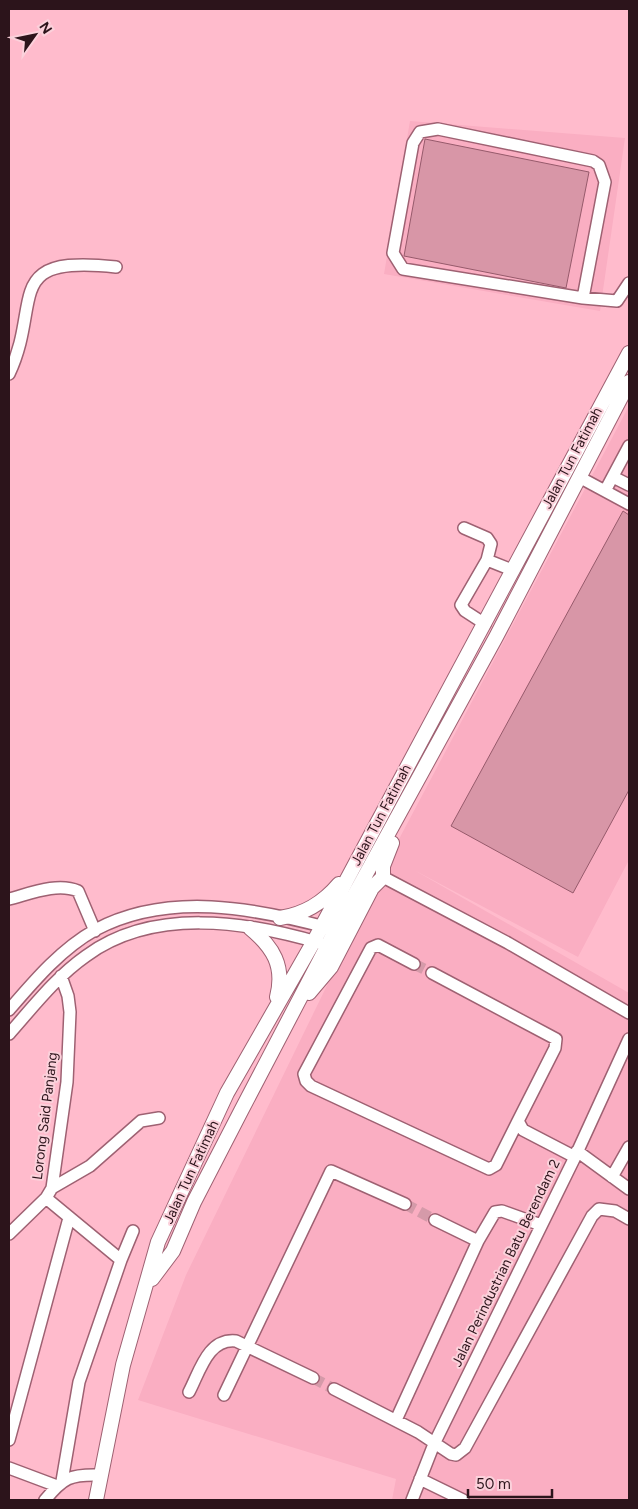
<svg xmlns="http://www.w3.org/2000/svg" width="638" height="1509" viewBox="0 0 638 1509" font-family="Figtree,sans-serif">
<rect width="100%" height="100%" fill="#fbc"/>
<path fill="#faaec2" d="M 410,121 L 625,138 L 600,311 L 384,274 Z
M 629,406 L 629,860 L 578,957 L 414,870 L 629,993 L 629,1500 L 392,1500 L 396,1479 L 138,1400 L 186,1275 L 390,856 Z"/>
<path fill="#d896a7" stroke="#965a6b" d="M 425,139 L 589,172 L 566,288 L 404,256 Z
M 623,511 L 629,515 L 629,790 L 573,893 L 451,826 Z"/>
<g fill="none" stroke-linecap="round" stroke-linejoin="round">
<path stroke="#d59aa9" stroke-width="11" stroke-dasharray="11 5.5" stroke-linecap="butt" d="M 414,964 L 432,973
M 405,1204 L 435,1220
M 313,1378 L 334,1389"/>
<g stroke="#9e6172" stroke-width="14">
<path id="minor" d="M 583,298 L 605,182 L 599,165 L 593,161 L 438,129 L 420,132 L 413,143 L 393,253 L 403,269 L 583,298 L 617,301 L 629,283
M 9,374 C 43,302 0,254 116,267
M 579,477 L 629,504
M 613,477 L 629,485
M 605,491 L 629,446
M 464,528 L 487,538 L 491,544 L 487,560 L 461,605 L 465,611 L 485,624
M 487,560 L 512,570
M 383,877 L 508,943 L 629,1013
M 9,899 C 29,894 57,882 78,891 L 95,931
M 414,964 L 378,945 L 371,948 L 304,1074 L 306,1081 L 311,1086 L 489,1169 L 496,1165 L 518,1121
M 432,973 L 556,1039 L 555,1048 L 518,1121 L 523,1130 L 575,1157
M 61,976 L 68,996 L 70,1012 L 67,1082 L 52,1188 L 46,1198 L 121,1260
M 9,1010 C 34,981 61,949 95,930 C 168,891 254,908 329,928
M 9,1034 C 33,1007 56,977 86,956 C 153,907 245,921 320,943
M 577,1151 L 629,1189
M 612,1177 L 629,1147
M 52,1188 L 90,1166 L 141,1121 L 159,1118
M 435,1220 L 478,1241
M 9,1234 L 46,1198
M 334,1389 L 418,1432 L 451,1454 L 456,1455 L 465,1448 L 592,1216 L 599,1209 L 615,1211 L 629,1219
M 189,1392 C 200,1371 208,1338 236,1341 L 313,1378
M 224,1395 L 331,1171 L 405,1204
M 396,1420 L 478,1241 L 495,1212 L 502,1211 L 541,1225
M 9,1440 L 69,1218
M 9,1468 L 57,1486
M 420,1479 L 463,1500
M 62,1481 L 79,1382 L 121,1260 L 133,1231
M 45,1500 C 63,1478 70,1474 100,1475
M 412,1500 L 434,1444 L 575,1157 L 629,1039"/>
</g>
<g stroke="#9e6172" stroke-width="16">
<path id="major" d="M 280,918 C 305,914 323,903 339,884
M 250,928 C 273,947 285,966 277,997
M 309,993 L 331,967 L 372,888 L 383,877 L 383,866 L 392,843
M 152,1279 L 173,1251 L 194,1202 L 241,1111 L 343,916 L 496,637 L 629,382
M 96,1500 L 123,1365 L 158,1242 L 227,1093 L 314,941 L 629,353"/>
</g>
<use href="#minor" stroke="#fff" stroke-width="11"/>
<use href="#major" stroke="#fff" stroke-width="14"/>
</g>
<g text-anchor="middle" dominant-baseline="central" stroke-width="4" stroke-linejoin="round" paint-order="stroke">
<g font-size="14" fill="#2c141b" stroke="#fbd1db">
<text transform="translate(572 458) rotate(-62)">Jalan Tun Fatimah</text>
<text transform="translate(381 815) rotate(-62)">Jalan Tun Fatimah</text>
<text transform="translate(45 1116) rotate(-83)">Lorong Said Panjang</text>
<text transform="translate(191 1172) rotate(-65)">Jalan Tun Fatimah</text>
<text transform="translate(506 1263) rotate(-64)">Jalan Perindustrian Batu Berendam 2</text>
</g>
</g>
<rect width="638" height="1509" fill="none" stroke="#2c141b" stroke-width="20"/>
<g transform="translate(35 35) rotate(57)" stroke="#fbd1db" stroke-width="4" paint-order="stroke">
<path d="M0-4L9 19L0 12L-9 19Z" fill="#2c141b"/>
<text y="-8" font-size="14" font-weight="bold" text-anchor="middle" fill="#2c141b">N</text>
</g>
<path d="M468 1489v8h84v-8" fill="none" stroke="#2c141b" stroke-width="2.5"/>
<text x="476" y="1489" font-size="15" fill="#2c141b" stroke="#fbd1db" stroke-width="4" paint-order="stroke">50 m</text>
</svg>
